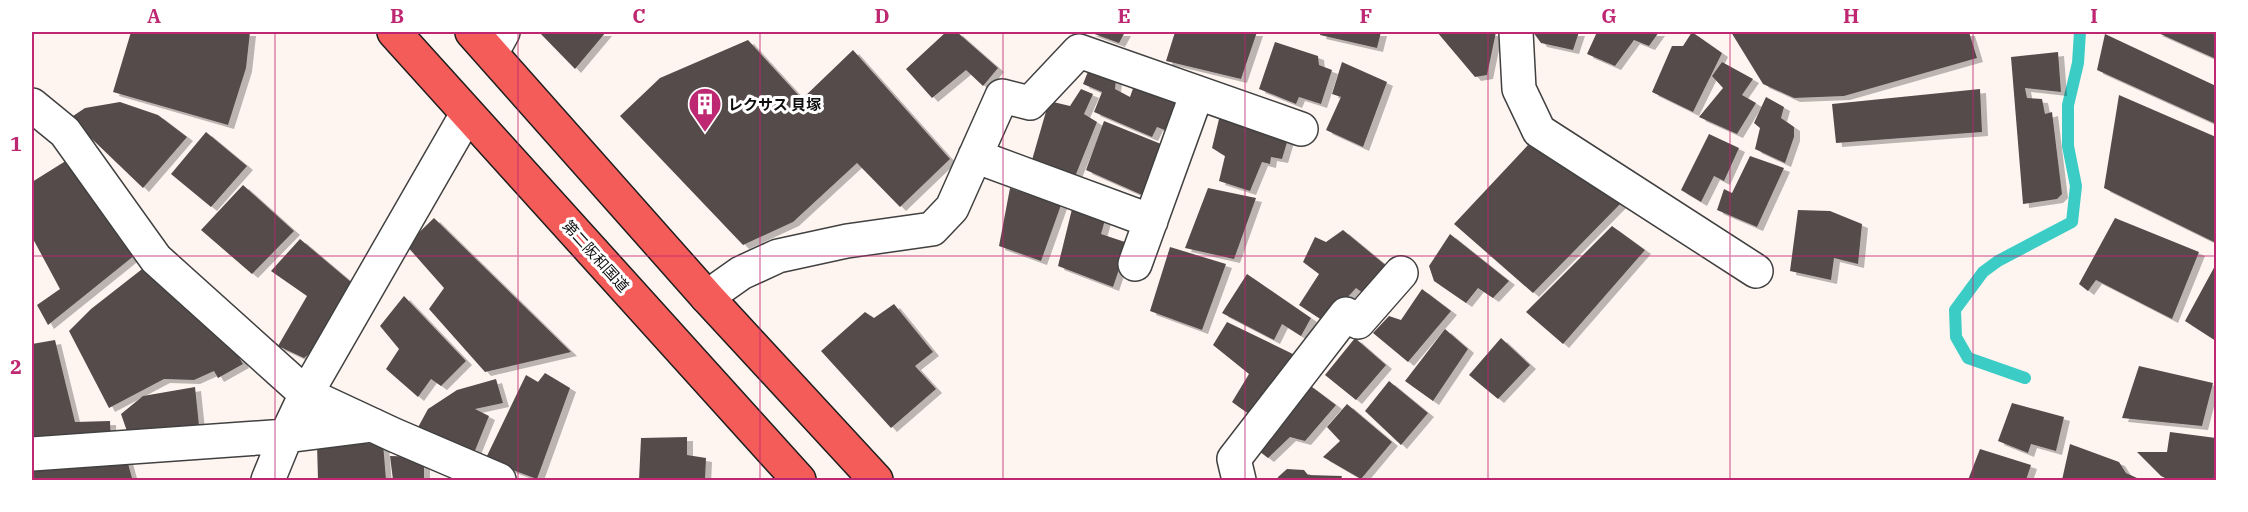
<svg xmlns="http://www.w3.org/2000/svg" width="2248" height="512" viewBox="0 0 2248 512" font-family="'IBM Plex Serif','Noto Sans JP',serif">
<defs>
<filter id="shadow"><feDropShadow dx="6" dy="4" stdDeviation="0" flood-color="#0004"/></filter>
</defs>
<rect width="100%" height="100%" fill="#fff5f0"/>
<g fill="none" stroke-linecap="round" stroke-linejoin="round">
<path stroke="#3cccc6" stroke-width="12" d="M 2025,378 L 1968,358 L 1956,337 L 1955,310 L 1983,272 L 1998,261 L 2072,222 L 2076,186 L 2068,146 L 2068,105 L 2078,63 L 2080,32"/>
</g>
<path fill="#574b4b" filter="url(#shadow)" d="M 131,32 L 250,32 L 246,68 L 228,125 L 113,92 Z
M 539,32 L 606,32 L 575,69 Z
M 946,32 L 957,32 L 998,68 L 983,86 L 966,70 L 932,98 L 906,69 Z
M 1089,32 L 1125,32 L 1119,43 Z
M 1175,32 L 1257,32 L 1241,79 L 1166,61 Z
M 1321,32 L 1381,32 L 1377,48 L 1320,35 Z
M 1437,32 L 1496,32 L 1487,75 L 1475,77 Z
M 1533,32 L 1579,32 L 1573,50 L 1541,43 Z
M 1597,32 L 1659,32 L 1649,46 L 1634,40 L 1615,66 L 1587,54 Z
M 1692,32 L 1722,53 L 1693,112 L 1652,92 L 1672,46 L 1683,46 Z
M 1731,32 L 1969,32 L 1977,58 L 1844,96 L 1794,98 L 1763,84 Z
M 2156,32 L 2216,32 L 2216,59 Z
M 2105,34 L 2216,86 L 2216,124 L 2097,70 Z
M 748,40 L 802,99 L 853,50 L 950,159 L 900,207 L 857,163 L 793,222 L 743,245 L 620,116 L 660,78 Z
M 1275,42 L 1318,56 L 1319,65 L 1332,70 L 1321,104 L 1299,97 L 1296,104 L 1259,89 Z
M 2058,52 L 2061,92 L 2025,88 L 2027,98 L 2042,99 L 2045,114 L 2052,112 L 2062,194 L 2057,199 L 2023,204 L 2011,57 Z
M 1342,62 L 1387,82 L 1363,147 L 1326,130 L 1341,97 L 1332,94 Z
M 1722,62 L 1753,79 L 1742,95 L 1756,103 L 1737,134 L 1699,117 L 1723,88 L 1712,76 Z
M 1091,64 L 1117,70 L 1115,89 L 1130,97 L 1136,80 L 1180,99 L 1167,131 L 1157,127 L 1152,137 L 1094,112 L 1102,92 L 1083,84 Z
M 1081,89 L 1093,94 L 1084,114 L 1097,122 L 1074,179 L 1032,160 L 1049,101 L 1070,106 Z
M 1980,89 L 1982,132 L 1836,143 L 1832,104 Z
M 2119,95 L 2216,137 L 2216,243 L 2104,188 Z
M 1766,97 L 1784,107 L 1781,118 L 1794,127 L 1794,137 L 1785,163 L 1755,149 L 1760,128 L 1754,123 Z
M 120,102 L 158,115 L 187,137 L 143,188 L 70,118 L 85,108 Z
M 1220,115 L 1288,139 L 1282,159 L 1271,157 L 1270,164 L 1262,162 L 1250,191 L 1219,181 L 1225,156 L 1212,148 Z
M 1104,121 L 1161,144 L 1142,195 L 1086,170 Z
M 206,132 L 247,166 L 211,207 L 171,174 Z
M 1709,134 L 1739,148 L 1724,181 L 1714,176 L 1701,202 L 1681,190 Z
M 1528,145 L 1623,201 L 1533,293 L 1454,224 Z
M 1750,156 L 1784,168 L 1757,227 L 1717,210 L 1724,189 L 1732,193 Z
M 72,157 L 135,255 L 48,325 L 37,305 L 60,289 L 32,237 L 32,182 Z
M 243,185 L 294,231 L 252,274 L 201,230 Z
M 1010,188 L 1061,205 L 1041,261 L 999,246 Z
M 1208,188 L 1256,198 L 1234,259 L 1185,248 Z
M 1072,209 L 1105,220 L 1101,234 L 1128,243 L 1113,287 L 1058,266 Z
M 1798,210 L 1830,211 L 1862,224 L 1858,264 L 1834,258 L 1831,280 L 1790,271 Z
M 434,218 L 571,352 L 485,372 L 429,309 L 444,288 L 406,245 Z
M 2115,218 L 2199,252 L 2172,319 L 2096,280 L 2088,291 L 2079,284 Z
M 1612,226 L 1645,250 L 1563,344 L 1526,312 Z
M 1343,230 L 1389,268 L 1367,296 L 1356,288 L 1325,322 L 1299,305 L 1319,274 L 1303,262 L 1315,237 L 1326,242 Z
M 1450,234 L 1509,281 L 1493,298 L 1478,288 L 1466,303 L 1434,281 L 1429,266 Z
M 300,239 L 351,282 L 314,350 L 304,358 L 278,346 L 307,296 L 271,271 Z
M 1170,247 L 1226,264 L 1202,330 L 1150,311 Z
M 2216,264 L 2216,341 L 2185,321 Z
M 146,266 L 226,335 L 243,364 L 218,378 L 214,371 L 194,380 L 164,379 L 109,408 L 69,331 L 91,309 Z
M 1247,274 L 1311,318 L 1301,336 L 1282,324 L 1274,340 L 1222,313 Z
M 1422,289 L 1451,311 L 1408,362 L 1373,333 L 1389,316 L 1401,320 Z
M 404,296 L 466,361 L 441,386 L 431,379 L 418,397 L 386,369 L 399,349 L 380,326 Z
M 894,304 L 933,352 L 915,366 L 936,389 L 891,428 L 821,351 L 865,312 L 874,318 Z
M 1227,322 L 1297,356 L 1253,417 L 1232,402 L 1249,374 L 1213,345 Z
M 1445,329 L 1468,349 L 1433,401 L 1405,381 Z
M 1355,338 L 1386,365 L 1356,400 L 1325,375 Z
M 1501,338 L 1530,365 L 1498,399 L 1469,375 Z
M 55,340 L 75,422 L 110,421 L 111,443 L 32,449 L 32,344 Z
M 2139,366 L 2213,383 L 2202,426 L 2122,418 Z
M 545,373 L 570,388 L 537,479 L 485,460 L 526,375 L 538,382 Z
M 496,379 L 503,403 L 475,409 L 489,416 L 474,453 L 416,431 L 428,409 L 457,390 Z
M 1389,381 L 1428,413 L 1401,445 L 1365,411 Z
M 1308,384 L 1336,405 L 1305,441 L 1290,437 L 1268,458 L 1255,448 Z
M 195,387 L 200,435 L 129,437 L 121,414 L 143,396 Z
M 2012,403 L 2064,417 L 2056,451 L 2031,444 L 2028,453 L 1998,441 Z
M 1347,404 L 1392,442 L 1361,479 L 1323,457 L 1340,441 L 1327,427 Z
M 2170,432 L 2216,438 L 2216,480 L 2169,480 L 2161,476 L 2137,452 L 2167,452 Z
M 687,437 L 687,455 L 706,458 L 705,480 L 639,480 L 641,438 Z
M 383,443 L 386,480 L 318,480 L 317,444 Z
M 2070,444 L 2119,462 L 2126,473 L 2137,478 L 2136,480 L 2062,480 Z
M 1980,449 L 2031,465 L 2026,480 L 1968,480 Z
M 390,456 L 424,457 L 424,480 L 393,480 Z
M 127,460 L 132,478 L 122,480 L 32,480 L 32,467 Z
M 1287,469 L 1304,470 L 1308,475 L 1342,476 L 1341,480 L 1277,480 L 1278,477 Z"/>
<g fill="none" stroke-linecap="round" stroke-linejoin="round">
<g stroke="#414141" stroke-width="36">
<path id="minor" d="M 1516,32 L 1519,89 L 1539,131 L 1756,271
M 492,52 L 503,32
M 32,105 L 65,132 L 156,259 L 306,394 L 394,435 L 499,480
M 975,156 L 1151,221
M 1135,264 L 1197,93
M 707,297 L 741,273 L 778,256 L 847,241 L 932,229 L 952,208 L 1002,96 L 1030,103 L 1079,51 L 1301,129
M 32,454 L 286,436 L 373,425
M 268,480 L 286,436 L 306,394 L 467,114
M 1239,480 L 1234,459 L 1346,314 L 1358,322 L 1401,273"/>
</g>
<g stroke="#1f1f1f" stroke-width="36">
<path id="highway" d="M 394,32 L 799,480
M 472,32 L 707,297 L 876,480"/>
</g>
<use href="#minor" stroke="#fff" stroke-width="33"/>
<use href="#highway" stroke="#f35c59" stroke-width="33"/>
</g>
<path fill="none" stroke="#be2771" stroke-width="1.5" stroke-opacity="0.55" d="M 275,32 L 275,480M 518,32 L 518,480M 760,32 L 760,480M 1003,32 L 1003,480M 1245,32 L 1245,480M 1488,32 L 1488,480M 1730,32 L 1730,480M 1973,32 L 1973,480M 32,256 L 2216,256"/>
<defs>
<g id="building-pin" transform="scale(1.725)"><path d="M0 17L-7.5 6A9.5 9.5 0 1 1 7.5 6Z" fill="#be2771" stroke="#fff"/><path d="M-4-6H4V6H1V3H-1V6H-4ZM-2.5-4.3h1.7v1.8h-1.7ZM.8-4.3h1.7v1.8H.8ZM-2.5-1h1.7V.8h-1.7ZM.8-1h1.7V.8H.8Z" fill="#fff"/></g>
</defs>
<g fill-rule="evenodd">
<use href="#building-pin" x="705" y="104"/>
</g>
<g text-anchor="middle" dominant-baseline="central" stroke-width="6" stroke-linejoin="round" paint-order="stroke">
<g font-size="15" font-weight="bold" fill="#0e0e0e" stroke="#fff" text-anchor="start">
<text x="728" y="104">レクサス 貝塚</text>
</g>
<g font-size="15" fill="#0e0e0e" stroke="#fff">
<text transform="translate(596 256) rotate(48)">第二阪和国道</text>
</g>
</g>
<rect width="2248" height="512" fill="none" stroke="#ffffff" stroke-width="66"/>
<rect x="33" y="33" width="2182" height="446" fill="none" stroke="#be2771" stroke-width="2"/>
<g font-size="20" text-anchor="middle" font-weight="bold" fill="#be2771">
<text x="154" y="23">A</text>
<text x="397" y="23">B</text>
<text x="639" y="23">C</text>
<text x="882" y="23">D</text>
<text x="1124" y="23">E</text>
<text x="1366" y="23">F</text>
<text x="1609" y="23">G</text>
<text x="1851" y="23">H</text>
<text x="2094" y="23">I</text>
<text x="16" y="151">1</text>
<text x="16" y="374">2</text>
</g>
</svg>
